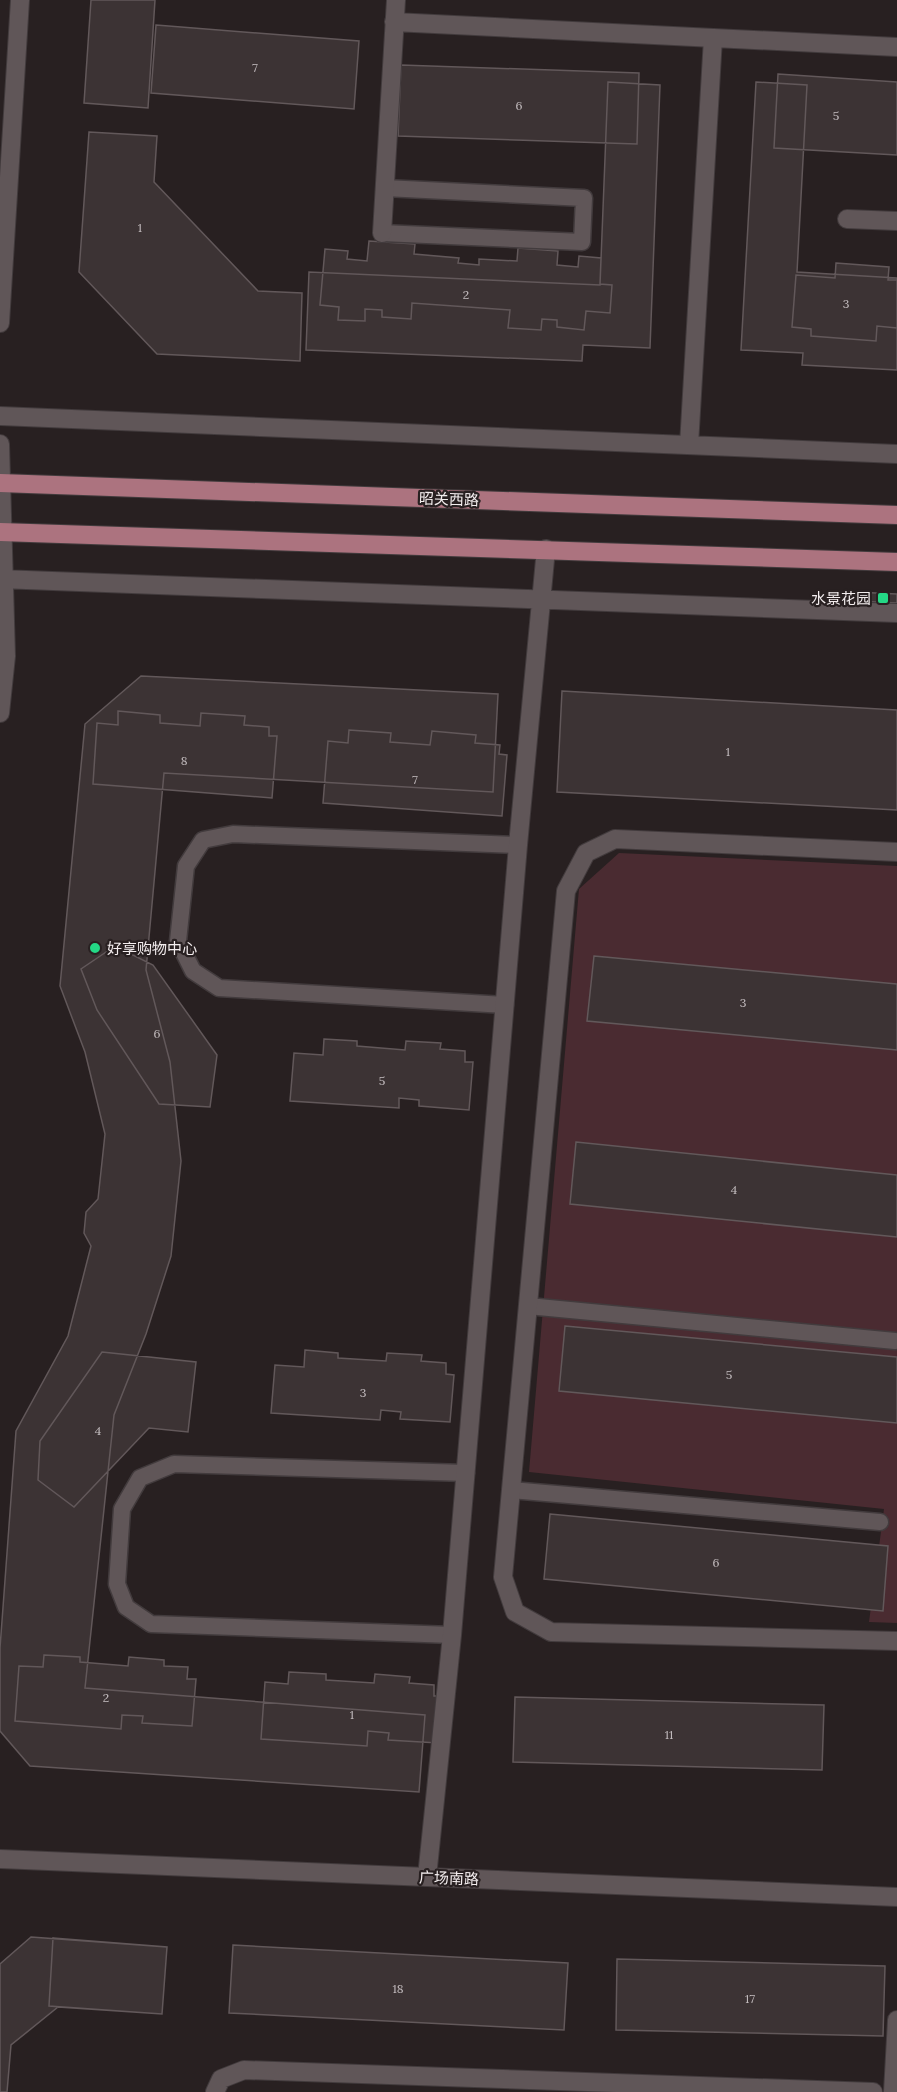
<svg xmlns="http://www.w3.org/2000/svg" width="897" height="2092" viewBox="0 0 897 2092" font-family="Lora,'Noto Sans SC',serif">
<rect width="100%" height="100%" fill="#282021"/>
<path fill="#4a2b31" d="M 619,853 L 897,866 L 897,1623 L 869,1622 L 884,1509 L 529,1472 L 579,889 Z"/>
<path fill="#3c3334" stroke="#62585a" stroke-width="1.5" d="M 91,0 L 155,0 L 148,108 L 84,103 Z
M 156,25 L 359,41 L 354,109 L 151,93 Z
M 401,65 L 639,73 L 637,144 L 398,136 Z
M 778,74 L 897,82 L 897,155 L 774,148 Z
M 608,82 L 660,85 L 650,348 L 583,345 L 582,361 L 306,350 L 309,272 L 600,285 Z
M 756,82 L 807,85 L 797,272 L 897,278 L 897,370 L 802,365 L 803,353 L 741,350 Z
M 89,132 L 157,136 L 154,182 L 258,291 L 302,293 L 300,361 L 157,354 L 79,272 Z
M 369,241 L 415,244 L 414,254 L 459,258 L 458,263 L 479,265 L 479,259 L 517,261 L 518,248 L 558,251 L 557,265 L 578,267 L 579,256 L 601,258 L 600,284 L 612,285 L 610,313 L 586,311 L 584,330 L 557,327 L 557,320 L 542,319 L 541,330 L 508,328 L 510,310 L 412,303 L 411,319 L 382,317 L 382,310 L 365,309 L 365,321 L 338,320 L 339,307 L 320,305 L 325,249 L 348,251 L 347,259 L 367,261 Z
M 836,263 L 889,267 L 888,280 L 897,280 L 897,328 L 877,326 L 876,341 L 811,336 L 811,329 L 792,327 L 796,275 L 835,278 Z
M 855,592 L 897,594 L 897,603 L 854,601 Z
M 141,676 L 498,694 L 493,792 L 164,773 L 146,970 L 170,1062 L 181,1161 L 171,1256 L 146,1334 L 114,1415 L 85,1688 L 425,1715 L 419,1792 L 30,1766 L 0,1731 L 0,1648 L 16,1431 L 68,1336 L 91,1246 L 84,1233 L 86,1212 L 98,1199 L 105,1134 L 85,1052 L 60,986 L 85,724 Z
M 562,691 L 897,710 L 897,810 L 557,792 Z
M 118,711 L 160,715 L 160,723 L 200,726 L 201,713 L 245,716 L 244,725 L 269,727 L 269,736 L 277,736 L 272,798 L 93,784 L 97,723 L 118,725 Z
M 349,730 L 391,733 L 390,742 L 430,745 L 432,731 L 476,735 L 475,743 L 500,745 L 499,754 L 507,755 L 502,816 L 323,803 L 328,741 L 348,743 Z
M 115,946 L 153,965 L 217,1055 L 210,1107 L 159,1104 L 97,1010 L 81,969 Z
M 594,956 L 897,984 L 897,1050 L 587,1021 Z
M 324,1039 L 357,1041 L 357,1046 L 405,1050 L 406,1041 L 441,1043 L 440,1049 L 465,1051 L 465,1062 L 473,1062 L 469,1110 L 419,1106 L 419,1100 L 399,1098 L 399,1108 L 290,1101 L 294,1053 L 323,1055 Z
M 576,1142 L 897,1175 L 897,1237 L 570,1204 Z
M 565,1326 L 897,1357 L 897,1423 L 559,1391 Z
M 305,1350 L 338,1353 L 338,1358 L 386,1361 L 387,1353 L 422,1355 L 421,1361 L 446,1363 L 446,1374 L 454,1375 L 450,1422 L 400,1419 L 401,1412 L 381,1410 L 380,1420 L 271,1413 L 275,1365 L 304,1367 Z
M 102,1352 L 196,1362 L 188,1432 L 149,1428 L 74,1507 L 38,1480 L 40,1441 Z
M 550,1514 L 888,1546 L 883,1611 L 544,1579 Z
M 44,1655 L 80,1657 L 80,1662 L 128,1666 L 129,1657 L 164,1660 L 164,1666 L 188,1667 L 187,1679 L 196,1679 L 192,1726 L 142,1723 L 143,1716 L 122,1715 L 121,1729 L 15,1721 L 19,1666 L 43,1667 Z
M 289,1672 L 326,1674 L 326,1680 L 374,1683 L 375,1674 L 410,1677 L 409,1683 L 434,1685 L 434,1696 L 441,1696 L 438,1743 L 388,1740 L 389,1733 L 368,1731 L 367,1746 L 261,1739 L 265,1682 L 288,1684 Z
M 515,1697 L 824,1705 L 822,1770 L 513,1762 Z
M 31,1937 L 167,1947 L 162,2014 L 58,2007 L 11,2045 L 7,2092 L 0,2092 L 0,1964 Z
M 53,1938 L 167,1947 L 162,2014 L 49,2006 Z
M 233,1945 L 568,1963 L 564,2030 L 229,2013 Z
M 617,1959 L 885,1966 L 883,2036 L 616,2030 Z"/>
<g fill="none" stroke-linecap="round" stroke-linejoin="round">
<g stroke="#423b3d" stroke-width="19">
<path id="service" d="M 382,233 L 582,242 L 584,198 L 385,188
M 505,1005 L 219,988 L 193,971 L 178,941 L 186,866 L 203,840 L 233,834 L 518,845
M 528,1306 L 895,1341
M 511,1490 L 880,1522
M 452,1635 L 151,1624 L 126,1607 L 117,1584 L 122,1509 L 140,1478 L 174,1464 L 466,1473"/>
</g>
<g stroke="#423b3d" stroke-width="20">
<path id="minor" d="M 394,22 L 897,47
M 847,219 L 897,221
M 382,233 L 396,0
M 0,323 L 20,0
M 0,416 L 897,454
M 0,444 L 6,656 L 0,713
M 689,445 L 713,38
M 0,579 L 897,613
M 897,852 L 615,839 L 586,853 L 566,891 L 503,1577 L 515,1612 L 551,1632 L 897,1641
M 427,1877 L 452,1635 L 518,845 L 546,549
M 215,2092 L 221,2079 L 244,2070 L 873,2092
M 893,2092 L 897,2020"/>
</g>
<g stroke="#423b3d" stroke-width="20">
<path id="tertiary" d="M 0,1859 L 897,1897"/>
</g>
<g stroke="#423b3d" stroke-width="20">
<path id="primary" d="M 0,483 L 897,515
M 0,532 L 897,562"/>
</g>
<use href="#service" stroke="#605658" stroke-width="16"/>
<use href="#minor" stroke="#605658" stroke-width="18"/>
<use href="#tertiary" stroke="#605658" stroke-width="18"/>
<use href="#primary" stroke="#ac737f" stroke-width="18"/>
</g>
<g fill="#24d886" stroke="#282021" stroke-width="2">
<rect x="877" y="592" width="12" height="12" rx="3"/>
<circle cx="95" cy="948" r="6"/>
</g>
<g text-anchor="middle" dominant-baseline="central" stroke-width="4.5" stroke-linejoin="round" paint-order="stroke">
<g font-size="12" fill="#c5bec0">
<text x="255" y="67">7</text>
<text x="519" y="105">6</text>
<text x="836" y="115">5</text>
<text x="140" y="227">1</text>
<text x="466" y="294">2</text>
<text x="846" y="303">3</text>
<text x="728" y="751">1</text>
<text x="184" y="760">8</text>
<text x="415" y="779">7</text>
<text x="743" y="1002">3</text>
<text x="157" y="1033">6</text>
<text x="382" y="1080">5</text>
<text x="734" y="1189">4</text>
<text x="729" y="1374">5</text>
<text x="363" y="1392">3</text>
<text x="98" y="1430">4</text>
<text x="716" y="1562">6</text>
<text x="106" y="1697">2</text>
<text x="352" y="1714">1</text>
<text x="669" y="1734">11</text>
<text x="398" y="1988">18</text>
<text x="750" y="1998">17</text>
</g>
<g font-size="15" fill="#f3edee" stroke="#282021">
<text transform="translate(449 499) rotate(2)">昭关西路</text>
<text transform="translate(449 1878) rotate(2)">广场南路</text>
</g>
<g font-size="15" fill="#f3edee" stroke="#282021" text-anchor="end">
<text x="871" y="598">水景花园</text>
<text x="107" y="948" text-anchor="start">好享购物中心</text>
</g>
</g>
</svg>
